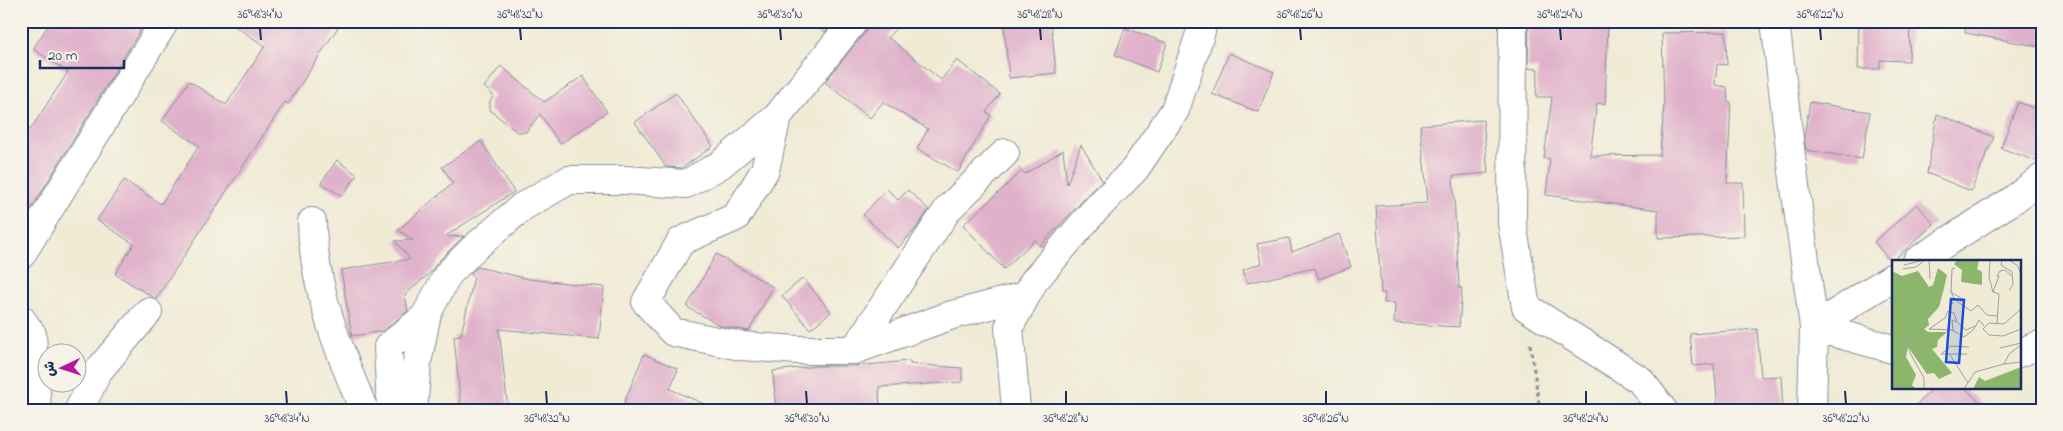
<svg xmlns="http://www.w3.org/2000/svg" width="2063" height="431" viewBox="0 0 2063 431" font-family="'Indie Flower','Playpen Sans Arabic',sans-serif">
<rect width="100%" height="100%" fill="#f7f3e8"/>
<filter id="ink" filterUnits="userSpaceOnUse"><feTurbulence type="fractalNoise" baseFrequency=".02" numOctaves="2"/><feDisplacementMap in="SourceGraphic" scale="10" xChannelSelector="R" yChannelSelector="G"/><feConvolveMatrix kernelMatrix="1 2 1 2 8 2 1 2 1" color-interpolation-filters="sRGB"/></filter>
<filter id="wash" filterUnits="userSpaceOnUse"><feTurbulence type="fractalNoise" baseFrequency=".0096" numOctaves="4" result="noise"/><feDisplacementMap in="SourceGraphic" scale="20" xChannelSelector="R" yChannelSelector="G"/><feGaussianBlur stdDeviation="1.12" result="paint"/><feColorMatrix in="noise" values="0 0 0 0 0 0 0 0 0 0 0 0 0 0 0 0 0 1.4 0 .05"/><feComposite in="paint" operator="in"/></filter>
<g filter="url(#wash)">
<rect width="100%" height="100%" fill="#f0ebd5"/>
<g id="blocks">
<path fill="#e0b1cb" d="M 51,21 L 146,21 L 21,225 L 21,125 L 30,130 L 68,72 L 33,49 Z
M 227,21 L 342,21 L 288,104 L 285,102 L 156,299 L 115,274 L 134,244 L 97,220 L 124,180 L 161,204 L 199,146 L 162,121 L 189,81 L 226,105 L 265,46 Z
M 806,21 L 834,21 L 825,32 Z
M 869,21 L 903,21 L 888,37 L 941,80 L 957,60 L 1000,94 L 986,112 L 991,115 L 958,172 L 917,149 L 928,129 L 883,102 L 870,118 L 825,82 L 866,31 Z
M 1051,21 L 1056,73 L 1009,78 L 1004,26 Z
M 1529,21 L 1608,21 L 1605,104 L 1597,103 L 1590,156 L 1660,155 L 1664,104 L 1662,33 L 1726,32 L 1727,65 L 1717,64 L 1715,85 L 1727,87 L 1728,102 L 1731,102 L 1727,183 L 1743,183 L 1744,236 L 1658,238 L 1658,210 L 1546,195 L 1550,159 L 1544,158 L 1552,97 L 1536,97 L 1538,69 L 1528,68 Z
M 1859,21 L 1910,21 L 1909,61 L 1880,60 L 1880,69 L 1858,69 Z
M 1966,21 L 2042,21 L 2042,47 L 1965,33 Z
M 1125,28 L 1167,43 L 1157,72 L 1115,55 Z
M 1229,53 L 1274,72 L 1258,112 L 1212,94 Z
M 501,66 L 544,102 L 583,76 L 607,112 L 560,144 L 540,114 L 526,132 L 517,132 L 490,110 L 490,101 L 494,96 L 484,87 Z
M 676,93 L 713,146 L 682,168 L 666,167 L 635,122 Z
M 1810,102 L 1870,112 L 1862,159 L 1806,150 L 1804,137 Z
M 2018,102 L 2042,111 L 2042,163 L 2001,148 Z
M 1937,114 L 1994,137 L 1971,191 L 1927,173 Z
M 1483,120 L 1488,173 L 1453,176 L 1459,288 L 1462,288 L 1459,327 L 1394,323 L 1395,303 L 1384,303 L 1385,293 L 1381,293 L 1376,206 L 1428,203 L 1420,125 Z
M 481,141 L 514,192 L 447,235 L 449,237 L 464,236 L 437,263 L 431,272 L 405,295 L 408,311 L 383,331 L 352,336 L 341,270 L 410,259 L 395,241 L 413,240 L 398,230 L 453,183 L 442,167 Z
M 1081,145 L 1102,180 L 1040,246 L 1035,240 L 1004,269 L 963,225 L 1022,171 L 1025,174 L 1063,150 L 1067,184 Z
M 337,160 L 357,175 L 342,196 L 321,183 Z
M 887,189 L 898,200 L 908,190 L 929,210 L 917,227 L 898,248 L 863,215 Z
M 1917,204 L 1934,224 L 1891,262 L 1874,242 Z
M 1339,234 L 1351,267 L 1319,279 L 1315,268 L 1247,283 L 1243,270 L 1261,263 L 1257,244 L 1289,238 L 1292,252 Z
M 716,254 L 773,287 L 749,331 L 721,326 L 687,307 Z
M 477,267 L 529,279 L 604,287 L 599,339 L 499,329 L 508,410 L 461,410 L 454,336 L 461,335 L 474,277 L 470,274 Z
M 803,278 L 831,312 L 810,329 L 782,296 Z
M 1757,329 L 1761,377 L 1781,376 L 1783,410 L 1718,410 L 1714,364 L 1693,366 L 1690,334 Z
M 644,354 L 678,369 L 670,389 L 718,410 L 621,410 Z
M 910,361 L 910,364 L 962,368 L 962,382 L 879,387 L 880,410 L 776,410 L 773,371 L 817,366 L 854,366 Z
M 1934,387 L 1964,387 L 1988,410 L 1912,410 Z"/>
</g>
</g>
<g filter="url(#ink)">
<use href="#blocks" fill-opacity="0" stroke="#868d9a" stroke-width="1"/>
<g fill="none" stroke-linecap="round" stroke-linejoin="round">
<g stroke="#868d9a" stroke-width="30">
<path id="minor" d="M 1513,21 L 1512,223 L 1526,307 L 1640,380 L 1663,410
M 1775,21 L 1791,157 L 1814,327 L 1812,410
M 777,117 L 765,170 L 736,217 L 681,241 L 646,302 L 673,332 L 741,346 L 797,350 L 854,350 L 952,315 L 1025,296
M 312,222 C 313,287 339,351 364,410
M 21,255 L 165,21
M 1917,261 L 2013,200 L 2042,178
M 21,319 L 32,334 L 37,410
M 1814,327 L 1893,277
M 1814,327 L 1893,349
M 854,350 L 948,209 L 1005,153
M 2019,353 L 2042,344
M 79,410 L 98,371 L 148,312
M 391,410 L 388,347 L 427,315
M 413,410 L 417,363 L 427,313 L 448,274 L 473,249 L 522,207 L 569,180 L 625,180 L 686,184 L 720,165 L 777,117 L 854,21
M 1016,410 L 1009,327 L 1034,281 L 1093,212 L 1135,169 L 1175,110 L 1201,31 L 1202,21"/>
</g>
<path stroke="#868d9a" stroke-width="3" stroke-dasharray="4 4" stroke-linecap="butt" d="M 1530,344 L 1540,410"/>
<use href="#minor" stroke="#fff" stroke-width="28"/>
</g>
</g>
<path fill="none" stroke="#1b2f5e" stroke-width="2" d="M 260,28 L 261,40M 520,28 L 521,40M 780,28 L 781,40M 1040,28 L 1041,40M 1300,28 L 1301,40M 1560,28 L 1561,40M 1820,28 L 1821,40M 286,391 L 287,404M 546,391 L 547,404M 806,391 L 807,404M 1066,391 L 1066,404M 1326,391 L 1326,404M 1586,391 L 1586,404M 1845,391 L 1846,404"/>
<g transform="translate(1892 260)">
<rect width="129" height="129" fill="#f0ebd5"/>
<path d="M 65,0 L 87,0 L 85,9 L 90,12 L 90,25 L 69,22 L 70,10 L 62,4 ZM 46,8 L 55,15 L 51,32 L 47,47 L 36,59 L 37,65 L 32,69 L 36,72 L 55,72 L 46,80 L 45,87 L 40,89 L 60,113 L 47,119 L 42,113 L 35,114 L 16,87 L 14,97 L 24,115 L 20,125 L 24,129 L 0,129 L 0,11 L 10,16 L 26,11 L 37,27 L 41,25 ZM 129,107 L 129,128 L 81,129 L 87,117 L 93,121 Z" fill="#8cb66c"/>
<path fill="none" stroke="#9ba0a5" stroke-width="1" d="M 37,0 L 38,19M 98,0 L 97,17 L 101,32M 110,0 L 109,5 L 120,12 L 121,25 L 117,30M 117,0 L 126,6 L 129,15M 12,5 L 32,0M 63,8 L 60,9 L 59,32 L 63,40M 11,9 L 24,7 L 33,0M 59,32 L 72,40M 62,44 L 58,41 L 63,40 L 79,51 L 86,45 L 95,55 L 106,56M 129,49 L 112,64 L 97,63 L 91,69 L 97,75 L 111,76 L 129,69M 105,64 L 107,34 L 101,32 L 107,16 L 105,16 L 108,11 L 113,10 L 120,16M 83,66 L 74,70 L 65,62 L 62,53 L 56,51 L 53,58 L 37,69 L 60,70 L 72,77 L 82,69 L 87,60 L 92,66M 61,71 L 60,60 L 64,62M 17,76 L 17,91 L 32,118 L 32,129M 108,88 L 129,83M 75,94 L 49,94 L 59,86 L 77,87M 58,95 L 76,123M 112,104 L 129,102M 0,122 L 15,129M 72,129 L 83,112 L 112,104 L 117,94 L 129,85"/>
<path fill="#1d4ed8" fill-opacity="0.15" stroke="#1d4ed8" stroke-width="2.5" d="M 59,39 L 72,40 L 67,103 L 54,102 Z"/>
<rect width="129" height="129" fill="none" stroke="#1b2f5e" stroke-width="2.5"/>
</g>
<rect width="2063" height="431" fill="none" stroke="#f7f3e8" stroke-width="55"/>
<g transform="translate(62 368) rotate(266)"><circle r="24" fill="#f7f3e8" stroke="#9fa5b1"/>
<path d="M0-4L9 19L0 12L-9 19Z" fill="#b5179e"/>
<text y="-8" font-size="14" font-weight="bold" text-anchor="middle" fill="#1b2f5e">ش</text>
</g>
<path d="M40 60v8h84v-8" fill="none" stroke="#1b2f5e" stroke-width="2.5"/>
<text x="48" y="60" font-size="15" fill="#1b2f5e" stroke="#f7f3e8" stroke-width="4" paint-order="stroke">20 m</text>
<rect x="28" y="28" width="2008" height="376" fill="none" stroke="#1b2f5e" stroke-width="2"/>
<g font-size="12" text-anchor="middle" fill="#1b2f5e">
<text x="260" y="18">36°48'34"N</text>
<text x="520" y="18">36°48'32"N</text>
<text x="780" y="18">36°48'30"N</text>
<text x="1040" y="18">36°48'28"N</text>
<text x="1300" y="18">36°48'26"N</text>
<text x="1560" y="18">36°48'24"N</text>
<text x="1820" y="18">36°48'22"N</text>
<text x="287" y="422">36°48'34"N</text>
<text x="547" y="422">36°48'32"N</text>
<text x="807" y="422">36°48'30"N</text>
<text x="1066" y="422">36°48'28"N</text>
<text x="1326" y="422">36°48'26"N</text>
<text x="1586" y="422">36°48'24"N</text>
<text x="1846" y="422">36°48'22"N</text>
</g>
</svg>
